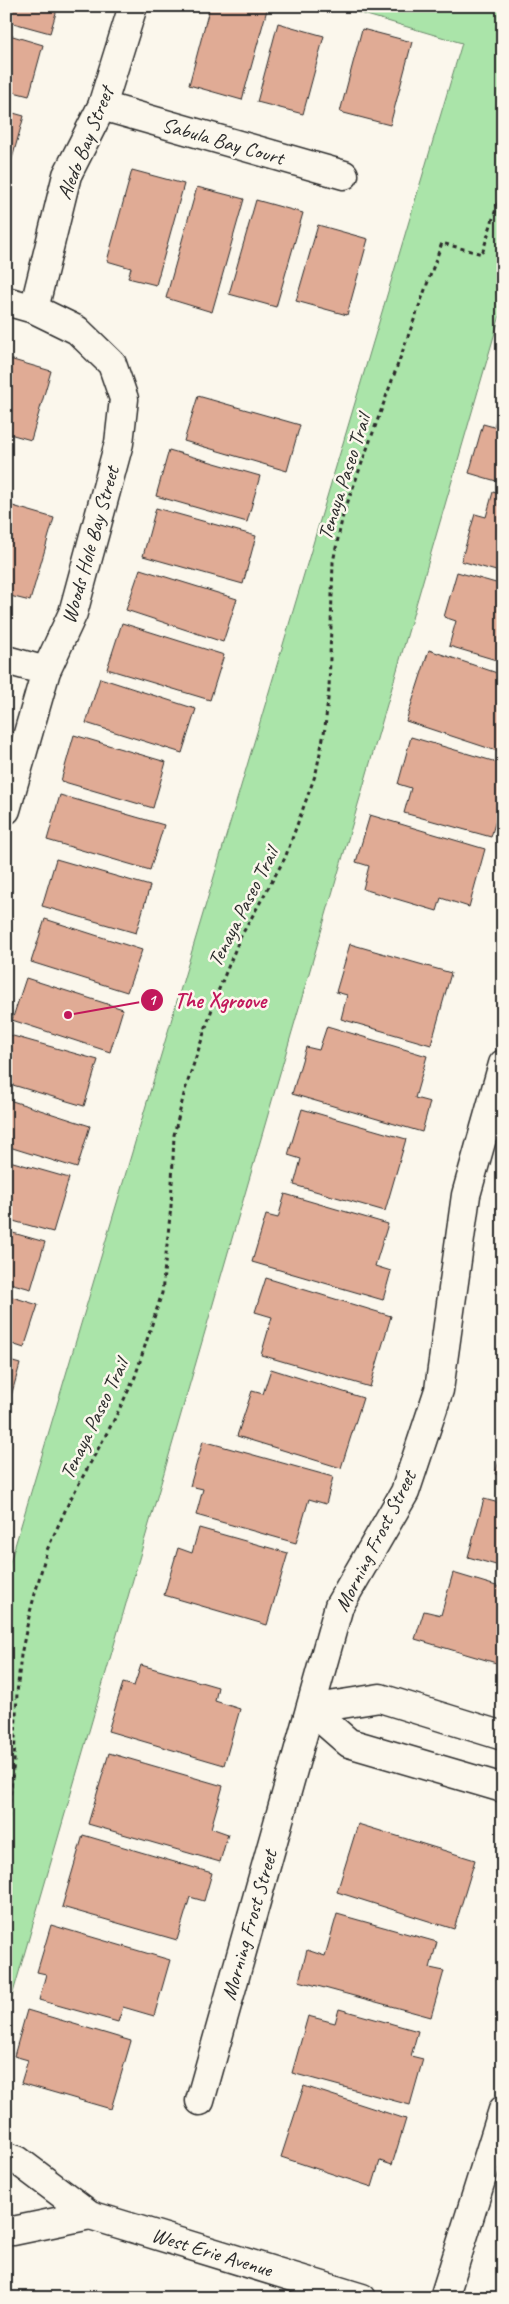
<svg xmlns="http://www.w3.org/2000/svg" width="509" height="2304" viewBox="0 0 509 2304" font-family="Caveat,sans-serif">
<rect width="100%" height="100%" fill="#fbf7ec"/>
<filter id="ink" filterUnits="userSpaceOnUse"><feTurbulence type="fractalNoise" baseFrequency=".02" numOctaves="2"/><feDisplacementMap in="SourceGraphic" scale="10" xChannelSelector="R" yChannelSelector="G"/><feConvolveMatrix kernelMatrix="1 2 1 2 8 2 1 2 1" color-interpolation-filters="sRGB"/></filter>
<g filter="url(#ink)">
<path fill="#aae4a9" stroke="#6a886a" d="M 336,6 L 503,6 L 503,305 L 6,2017 L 6,1576 L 462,43 Z"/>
<path fill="#e0ab95" stroke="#2b2b2b" d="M 6,6 L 58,6 L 50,33 L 6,21 Z
M 210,6 L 268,6 L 242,100 L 189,85 Z
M 278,23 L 324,36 L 303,114 L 257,102 Z
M 362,29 L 412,42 L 390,125 L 340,112 Z
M 6,34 L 43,45 L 29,96 L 6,90 Z
M 6,111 L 24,116 L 10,166 L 6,165 Z
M 132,170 L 184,184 L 156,285 L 128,278 L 131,268 L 107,261 Z
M 6,179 L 10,180 L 6,193 Z
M 197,187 L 244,199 L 212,312 L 166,298 Z
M 256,200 L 303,213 L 276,307 L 229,294 Z
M 318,225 L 368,239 L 347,315 L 296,301 Z
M 6,358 L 51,371 L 31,440 L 6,433 Z
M 198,396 L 300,425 L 287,471 L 184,441 Z
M 500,404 L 503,405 L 503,483 L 469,473 L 483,424 L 494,427 Z
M 169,450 L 260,476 L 247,522 L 156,496 Z
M 493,492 L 503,495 L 503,573 L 461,561 L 475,514 L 486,517 Z
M 6,504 L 54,518 L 30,601 L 6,595 Z
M 156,508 L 256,536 L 243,584 L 143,556 Z
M 140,569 L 237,599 L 223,642 L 126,610 Z
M 457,572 L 503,585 L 503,662 L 449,646 L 456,621 L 444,617 Z
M 122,623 L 224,655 L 210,700 L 107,669 Z
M 429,650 L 503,675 L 503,753 L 406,721 Z
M 100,678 L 196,709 L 182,753 L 86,723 Z
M 74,735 L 166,762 L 153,808 L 61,781 Z
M 411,737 L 503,764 L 503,796 L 491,837 L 404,813 L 411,788 L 398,784 Z
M 60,795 L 164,825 L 150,870 L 47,840 Z
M 370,815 L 485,849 L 469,907 L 441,898 L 437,911 L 363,889 L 369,866 L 356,862 Z
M 56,859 L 150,886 L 136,933 L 42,906 Z
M 45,919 L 142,950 L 127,992 L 31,962 Z
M 350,944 L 451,973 L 431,1045 L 341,1019 L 347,995 L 336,992 Z
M 26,978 L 123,1009 L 110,1052 L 12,1020 Z
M 327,1026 L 427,1056 L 415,1098 L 430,1102 L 422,1132 L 292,1094 L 306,1047 L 319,1050 Z
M 6,1034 L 98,1060 L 84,1106 L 6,1083 Z
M 6,1099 L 90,1126 L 77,1168 L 6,1146 Z
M 302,1109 L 406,1139 L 385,1211 L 294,1185 L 301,1159 L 288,1155 Z
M 6,1160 L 69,1178 L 53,1232 L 6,1219 Z
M 285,1194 L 388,1224 L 375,1266 L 391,1271 L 383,1300 L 252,1262 L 266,1215 L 278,1218 Z
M 6,1231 L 45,1242 L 31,1289 L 6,1282 Z
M 266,1278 L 391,1316 L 370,1387 L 261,1355 L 272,1317 L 255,1312 Z
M 6,1295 L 38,1305 L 24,1348 L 6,1342 Z
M 6,1360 L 20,1364 L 8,1407 L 6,1406 Z
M 271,1369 L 363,1398 L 341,1468 L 237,1436 L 252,1391 L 263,1394 Z
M 203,1441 L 333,1477 L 326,1504 L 309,1499 L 296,1543 L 196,1515 L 203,1489 L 190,1486 Z
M 503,1448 L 503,1477 L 495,1474 Z
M 484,1499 L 503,1504 L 503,1567 L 468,1557 Z
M 199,1528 L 288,1553 L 267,1625 L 164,1595 L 178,1548 L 192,1553 Z
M 453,1573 L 503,1588 L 503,1665 L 415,1639 L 424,1611 L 441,1615 Z
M 141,1665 L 218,1687 L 215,1701 L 240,1709 L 224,1765 L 108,1731 L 123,1683 L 134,1686 Z
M 109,1753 L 223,1786 L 211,1828 L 228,1834 L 220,1862 L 88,1824 Z
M 358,1824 L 475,1860 L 454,1929 L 337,1892 Z
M 83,1835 L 212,1873 L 204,1901 L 190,1897 L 177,1940 L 62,1907 Z
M 337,1914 L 437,1942 L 430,1968 L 444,1971 L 431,2017 L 299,1981 L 307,1950 L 325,1956 Z
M 51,1925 L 170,1960 L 154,2016 L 123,2007 L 118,2022 L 39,2000 L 46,1974 L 37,1972 Z
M 339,2009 L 418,2031 L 411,2056 L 423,2059 L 410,2105 L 292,2073 L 308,2016 L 335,2023 Z
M 27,2010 L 131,2041 L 111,2109 L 21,2083 L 28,2060 L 14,2056 Z
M 304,2086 L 406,2119 L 392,2165 L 380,2161 L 372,2187 L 281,2157 Z"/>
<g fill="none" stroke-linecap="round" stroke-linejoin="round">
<g stroke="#2b2b2b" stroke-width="31">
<path id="street" d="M 102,106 L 344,175
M 6,301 L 34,309 L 77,330 L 112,364 L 124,399 L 119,443 L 73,613 L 46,671 L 6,810
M 34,309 L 67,175 L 102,106 L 133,6
M 6,660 L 46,671
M 310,1709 L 349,1743 L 503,1788
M 310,1709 L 380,1698 L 503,1736
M 200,2101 L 339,1606 L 405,1492 L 439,1390 L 466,1195 L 503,1064
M 444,2298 L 503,2110"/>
</g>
<g stroke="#2b2b2b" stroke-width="31">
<path id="secondary" d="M 6,2157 L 17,2160 L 90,2215 L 362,2298
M 6,2229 L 13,2231 L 90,2215"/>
</g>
<path stroke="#2b2b2b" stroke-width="3" stroke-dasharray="4 4" stroke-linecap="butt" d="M 499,6 L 503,7
M 6,1834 L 14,1761 L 17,1693 L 21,1655 L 30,1612 L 47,1550 L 70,1500 L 114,1420 L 135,1377 L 162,1293 L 171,1206 L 174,1135 L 185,1090 L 217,994 L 240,938 L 285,858 L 316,773 L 325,728 L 329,689 L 333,562 L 343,515 L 442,243 L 482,254 L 503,186"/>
<use href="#street" stroke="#fbf7ec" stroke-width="28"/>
<use href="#secondary" stroke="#fbf7ec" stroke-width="28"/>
</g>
</g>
<g text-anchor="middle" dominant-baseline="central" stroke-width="5" stroke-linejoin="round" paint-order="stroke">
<g font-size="21" fill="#2b2b2b" stroke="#fbf7ec">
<text transform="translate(223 141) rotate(16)">Sabula Bay Court</text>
<text transform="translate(85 143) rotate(-68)">Aledo Bay Street</text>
<text transform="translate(344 477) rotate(-72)">Tenaya Paseo Trail</text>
<text transform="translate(90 545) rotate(-74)">Woods Hole Bay Street</text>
<text transform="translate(243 907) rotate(-63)">Tenaya Paseo Trail</text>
<text transform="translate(94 1419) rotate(-64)">Tenaya Paseo Trail</text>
<text transform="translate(375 1541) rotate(-63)">Morning Frost Street</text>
<text transform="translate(249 1925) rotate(-74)">Morning Frost Street</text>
<text transform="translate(212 2252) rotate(17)">West Erie Avenue</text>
</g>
</g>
<path fill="none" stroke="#c2185b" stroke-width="2" d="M68 1015L152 1000"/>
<g fill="#c2185b" stroke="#fbf7ec" stroke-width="2">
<circle cx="68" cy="1015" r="5"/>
<circle cx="152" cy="1000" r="12"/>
</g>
<g font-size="15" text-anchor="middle" font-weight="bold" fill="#fff">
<text x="152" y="1005">1</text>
</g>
<g font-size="22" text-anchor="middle" font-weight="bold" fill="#c2185b" stroke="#fbf7ec" stroke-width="5" stroke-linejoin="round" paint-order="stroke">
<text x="220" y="1008">The Xgroove</text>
</g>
<rect width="509" height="2304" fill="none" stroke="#fbf7ec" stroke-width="25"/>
<rect x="12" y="12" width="484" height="2279" fill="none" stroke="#2b2b2b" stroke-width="2" filter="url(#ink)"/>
</svg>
